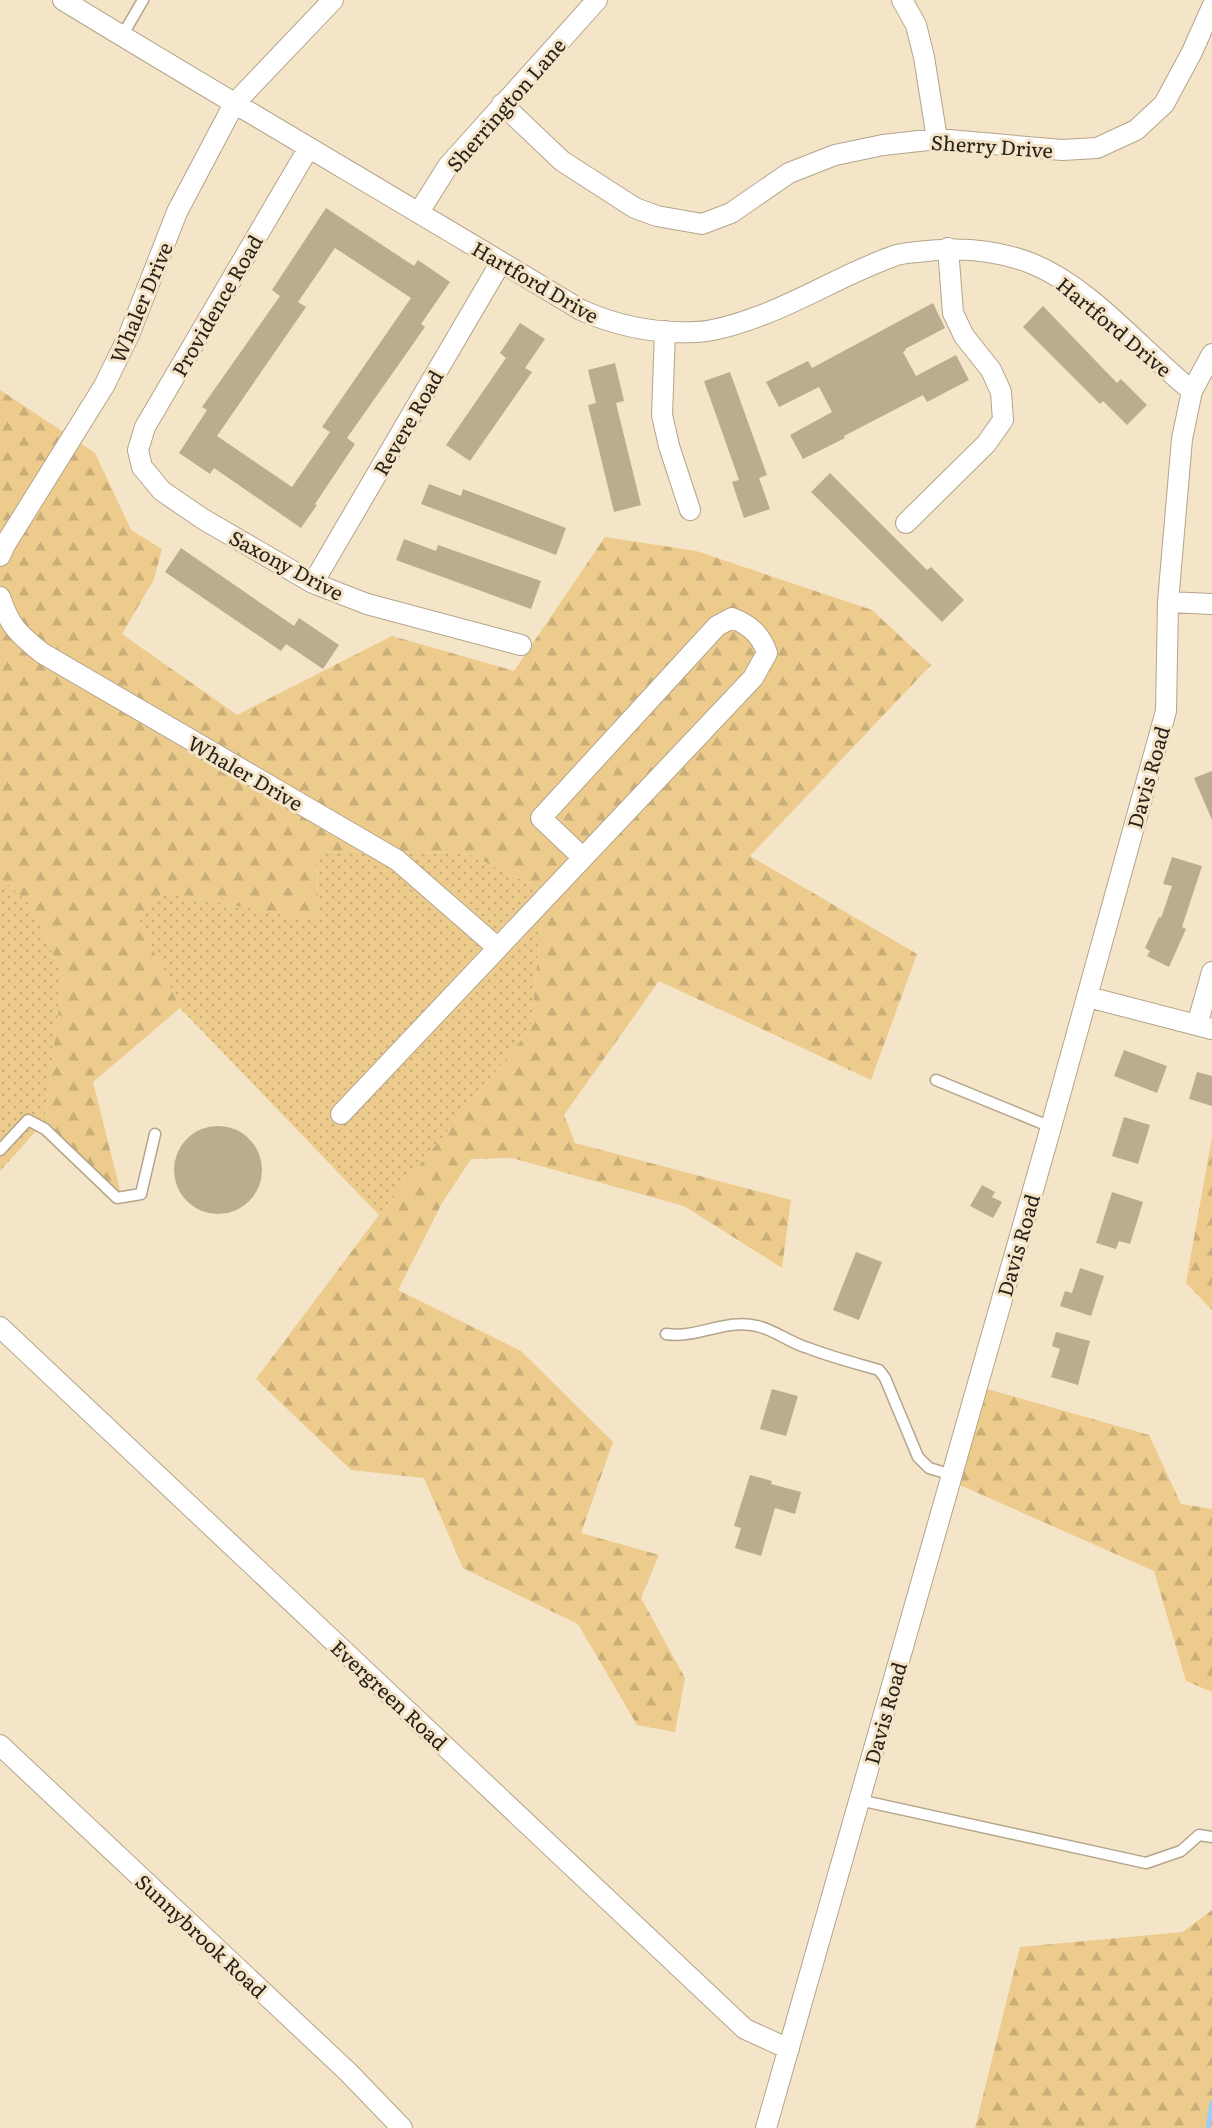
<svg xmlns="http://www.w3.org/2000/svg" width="1212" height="2128" viewBox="0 0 1212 2128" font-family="Literata,serif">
<defs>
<pattern id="grass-dots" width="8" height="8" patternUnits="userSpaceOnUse" patternTransform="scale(1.5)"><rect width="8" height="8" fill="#eccb8c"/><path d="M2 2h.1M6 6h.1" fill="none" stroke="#caae78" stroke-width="1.8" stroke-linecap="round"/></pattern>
<pattern id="forest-firs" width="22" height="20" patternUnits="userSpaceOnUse" patternTransform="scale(1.5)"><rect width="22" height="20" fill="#eccb8c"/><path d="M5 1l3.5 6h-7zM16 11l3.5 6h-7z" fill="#caae78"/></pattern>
</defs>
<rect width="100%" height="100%" fill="#f4e4c8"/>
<path fill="url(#grass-dots)" d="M 317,851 L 467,853 L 544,891 L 531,1028 L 379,1215 L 180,1008 L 139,919 L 162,893 L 318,920 Z
M 0,877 L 30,904 L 63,976 L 44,1122 L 0,1171 Z"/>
<path fill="url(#forest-firs)" d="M 0,390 L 95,453 L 131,530 L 162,549 L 154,579 L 122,634 L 237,715 L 392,636 L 514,671 L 605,537 L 696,551 L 872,610 L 931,665 L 750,856 L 917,954 L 871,1080 L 659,981 L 564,1115 L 575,1143 L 791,1200 L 782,1268 L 684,1206 L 512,1158 L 471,1159 L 442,1203 L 398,1290 L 521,1351 L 613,1442 L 581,1533 L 659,1555 L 641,1598 L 685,1678 L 675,1732 L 637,1725 L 578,1624 L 463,1568 L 424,1478 L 351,1470 L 256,1379 L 379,1215 L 531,1028 L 544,891 L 467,853 L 317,851 L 318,920 L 162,893 L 139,919 L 180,1008 L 93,1082 L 122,1198 L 44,1122 L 63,976 L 30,904 L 0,877 Z
M 1212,1137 L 1212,1310 L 1186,1283 Z
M 980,1387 L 1149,1435 L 1181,1504 L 1212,1509 L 1212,1692 L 1186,1681 L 1154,1571 L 953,1482 Z
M 1212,1910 L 1212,2128 L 975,2128 L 1020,1947 L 1183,1932 Z"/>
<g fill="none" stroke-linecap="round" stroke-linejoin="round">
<path stroke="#9bcef6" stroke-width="5" d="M 1208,2128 L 1212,2103"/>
</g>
<path fill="#bbac90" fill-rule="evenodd" d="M 326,208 L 414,266 L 418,260 L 450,282 L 421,324 L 425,327 L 347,438 L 355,444 L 315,504 L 317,505 L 301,528 L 214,468 L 210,474 L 179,453 L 207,410 L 202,407 L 280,296 L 272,290 ZM 335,248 L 411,298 L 322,427 L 330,432 L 292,487 L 217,436 L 306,307 L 298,302 Z
M 933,303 L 945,328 L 905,349 L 906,350 L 903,352 L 916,376 L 956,355 L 969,380 L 927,402 L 923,395 L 844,436 L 845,438 L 803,459 L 790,435 L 832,412 L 819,387 L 779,407 L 766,382 L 808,361 L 812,368 Z
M 1043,306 L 1117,383 L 1121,379 L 1147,405 L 1127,425 L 1103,401 L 1100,404 L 1023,327 Z
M 520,323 L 545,339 L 525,368 L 532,372 L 470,461 L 446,445 L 506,358 L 500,353 Z
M 615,363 L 624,401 L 616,403 L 641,505 L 614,512 L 588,405 L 596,403 L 588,370 Z
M 730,372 L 767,475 L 759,478 L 770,509 L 744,518 L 732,482 L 739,480 L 704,381 Z
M 830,473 L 927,570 L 931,567 L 964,600 L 942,622 L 811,492 Z
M 429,484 L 461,496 L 463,489 L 566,528 L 556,555 L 421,504 Z
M 404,539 L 436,551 L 438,545 L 541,581 L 531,609 L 396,560 Z
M 181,548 L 294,626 L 299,618 L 339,645 L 323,669 L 286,644 L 281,651 L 165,572 Z
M 1212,771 L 1212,820 L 1194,778 Z
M 1172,857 L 1202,866 L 1182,927 L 1186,929 L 1169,967 L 1147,956 L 1150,951 L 1145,948 L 1159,917 L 1161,918 L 1172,886 L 1163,884 Z
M 1124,1050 L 1167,1066 L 1157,1093 L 1114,1076 Z
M 1197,1072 L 1212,1076 L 1212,1106 L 1189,1099 Z
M 1124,1117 L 1150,1125 L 1138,1164 L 1112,1156 Z
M174 1170a44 44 0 1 1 88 0a44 44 0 1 1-88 0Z
M 982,1185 L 995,1192 L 992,1197 L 1002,1202 L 993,1218 L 970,1206 Z
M 1112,1192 L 1143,1202 L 1130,1244 L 1119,1241 L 1116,1249 L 1096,1243 Z
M 856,1252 L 882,1262 L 859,1320 L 833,1310 Z
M 1080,1268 L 1104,1276 L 1091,1316 L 1060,1306 L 1065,1291 L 1072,1293 Z
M 1056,1332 L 1090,1341 L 1078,1385 L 1051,1377 L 1060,1349 L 1052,1346 Z
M 772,1389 L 798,1396 L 786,1436 L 760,1429 Z
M 750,1475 L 772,1481 L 771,1484 L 801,1492 L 795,1514 L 775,1508 L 761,1556 L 735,1548 L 741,1528 L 734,1526 Z"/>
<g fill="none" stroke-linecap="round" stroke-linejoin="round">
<g stroke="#b4a58a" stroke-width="13">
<path id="lane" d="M 122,36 L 143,0
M 936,1080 L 1051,1127
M 0,1150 L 28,1120 L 45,1129 L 117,1198 L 141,1194 L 155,1134
M 666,1334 C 697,1339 726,1318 757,1326 C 775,1330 790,1343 808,1348 C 831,1357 855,1363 879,1370 L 885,1378 L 918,1457 L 929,1468 L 952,1475
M 859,1800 L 1146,1863 L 1181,1851 L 1199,1835 L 1212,1837"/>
</g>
<g stroke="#b4a58a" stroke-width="22">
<path id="street" d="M 63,0 C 235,105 409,206 581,310 C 617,326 656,334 696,332 C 718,331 741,323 762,315 C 807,298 848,272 894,256 C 901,253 909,253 917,252 C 955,247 996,249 1033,264 C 1093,289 1141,350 1192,391
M 902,0 L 916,25 L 924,57 L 937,139
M 502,104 L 562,161 L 635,208 L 657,216 L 702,224 L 731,213 L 789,173 L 835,155 L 883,145 L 937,139 L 1062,150 L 1097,148 L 1136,130 L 1164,104 L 1192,52 L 1212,7
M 308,149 L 145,427 L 138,450 L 142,467 L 162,491 L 203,519 L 313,583 L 367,604 L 521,645
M 419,212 L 448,166 L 597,0
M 665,331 L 662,415 L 669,446 L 690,510
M 906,523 L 986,444 L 1003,420 L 1001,392 L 991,370 L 964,336 L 953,313 L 948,248
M 0,556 L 5,545 L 104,386 L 129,335 L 177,212 L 234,104 L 333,0
M 313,583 L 501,262
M 0,597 C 10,627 18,633 42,653 L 397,860 L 498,948
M 1168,602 L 1212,604
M 1088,997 L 1212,1029
M 1197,1025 L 1212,972
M 341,1114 L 753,678 L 767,653 C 761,635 750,625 732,618 L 717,626 L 541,818 L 582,857
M 0,1327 L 745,2029 L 789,2049
M 0,1745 L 348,2072 L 402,2128
M 766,2128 L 1051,1127 L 1166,711 L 1168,602 L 1182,439 L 1192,391 L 1212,354"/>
</g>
<use href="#lane" stroke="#fff" stroke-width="10"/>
<use href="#street" stroke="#fff" stroke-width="20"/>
</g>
<g text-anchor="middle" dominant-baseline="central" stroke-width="6" stroke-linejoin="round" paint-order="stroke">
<g font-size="20" fill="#282218" stroke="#f4e4c8">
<text transform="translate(505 104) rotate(-49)">Sherrington Lane</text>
<text transform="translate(992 145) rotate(4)">Sherry Drive</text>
<text transform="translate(536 281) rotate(30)">Hartford Drive</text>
<text transform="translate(140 302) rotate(-67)">Whaler Drive</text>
<text transform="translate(216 305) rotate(-60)">Providence Road</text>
<text transform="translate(1115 326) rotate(40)">Hartford Drive</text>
<text transform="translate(407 422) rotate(-60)">Revere Road</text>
<text transform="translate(287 564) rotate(28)">Saxony Drive</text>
<text transform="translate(246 772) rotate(30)">Whaler Drive</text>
<text transform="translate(1147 777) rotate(-74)">Davis Road</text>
<text transform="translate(1017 1245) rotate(-74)">Davis Road</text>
<text transform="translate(390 1694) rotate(43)">Evergreen Road</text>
<text transform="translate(884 1713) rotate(-74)">Davis Road</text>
<text transform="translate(202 1935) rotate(43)">Sunnybrook Road</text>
</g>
</g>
</svg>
